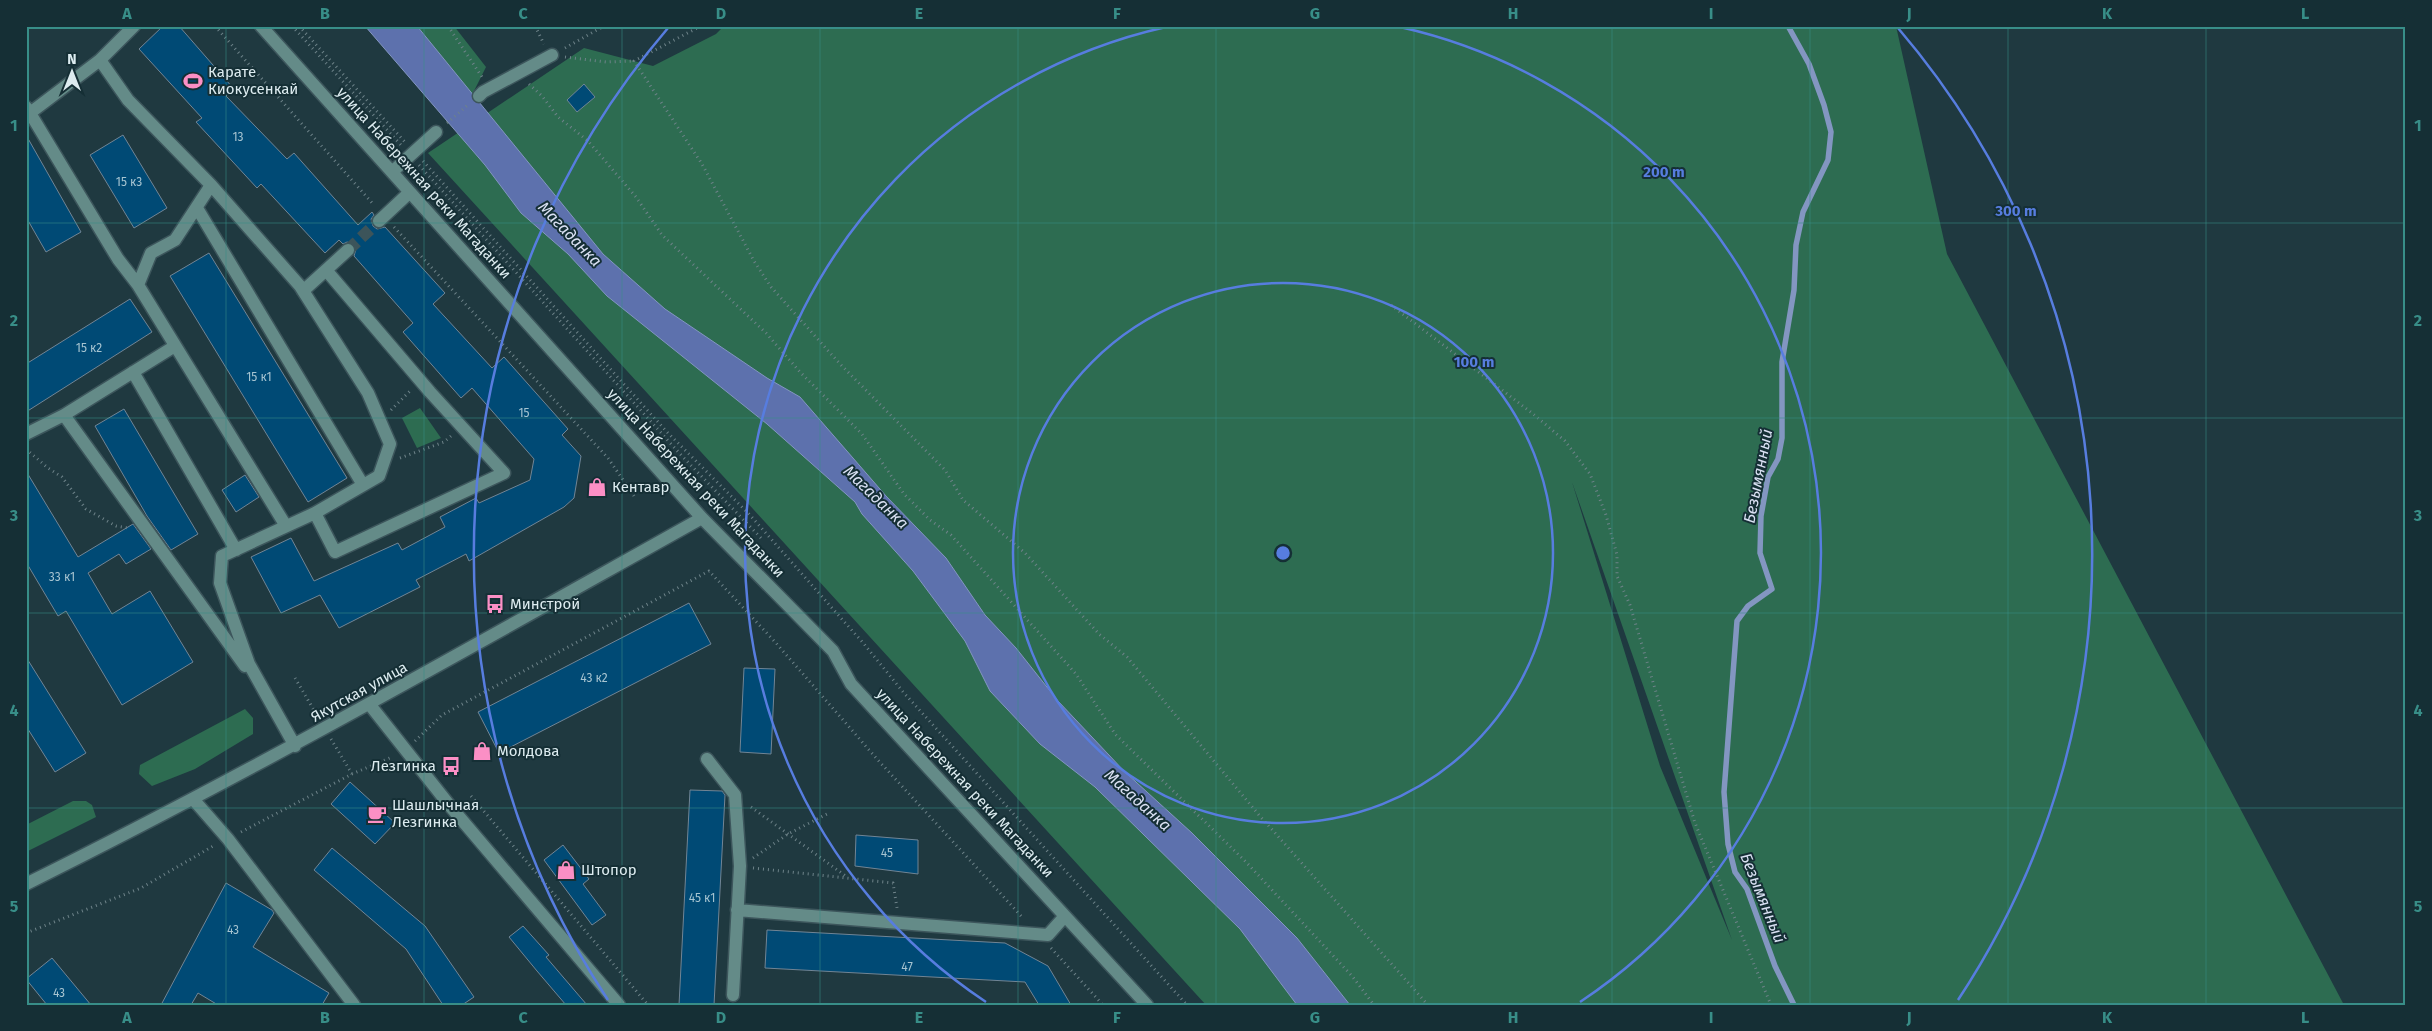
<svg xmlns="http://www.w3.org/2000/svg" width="2432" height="1031" viewBox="0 0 2432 1031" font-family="'Fira Sans',sans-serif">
<rect width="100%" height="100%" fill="#1f3940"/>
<path fill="#2d6c51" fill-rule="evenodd" d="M 417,26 L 454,26 L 486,67 L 472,95 Z
M 724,26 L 1896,26 L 1947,254 L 2344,1005 L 1206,1005 L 428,153 L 584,48 L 653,66 L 716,34 ZM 1572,482 L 1732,940 L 1660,766 Z
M 420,408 L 441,438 L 417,448 L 402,418 Z
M 245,709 L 253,718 L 253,734 L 195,769 L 152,786 L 139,774 L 140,765 Z
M 73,801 L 86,801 L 92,805 L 96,817 L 26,852 L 26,825 Z"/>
<path fill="#5d71ad" stroke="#8396c1" d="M 365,26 L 417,26 L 603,254 L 665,309 L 767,378 L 800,397 L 886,496 L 946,558 L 985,615 L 1016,648 L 1058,701 L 1125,772 L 1192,833 L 1297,938 L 1350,1005 L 1297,1005 L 1240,929 L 1095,787 L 1040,744 L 990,691 L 965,641 L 913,571 L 862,514 L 855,502 L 767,424 L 607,296 L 568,254 L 521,213 L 485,165 Z"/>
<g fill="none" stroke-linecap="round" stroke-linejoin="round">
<path stroke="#8396c1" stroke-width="5.5" d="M 1788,26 L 1809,64 L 1824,105 L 1831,132 L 1828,160 L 1803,212 L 1796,245 L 1794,290 L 1782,362 L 1782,438 L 1778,459 L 1768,477 L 1761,516 L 1760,553 L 1772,589 L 1748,606 L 1737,621 L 1724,792 L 1728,844 L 1735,872 L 1747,889 L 1775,966 L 1794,1005"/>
</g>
<path fill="#004a75" stroke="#718595" d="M 163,26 L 179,26 L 233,88 L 226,96 L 287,159 L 294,153 L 358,225 L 372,212 L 374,215 L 371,219 L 373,226 L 377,229 L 385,227 L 445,293 L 433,304 L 492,368 L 504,357 L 568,429 L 562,435 L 581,456 L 574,498 L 564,507 L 469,561 L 466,554 L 416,580 L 420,587 L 339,628 L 320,595 L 281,613 L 251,557 L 291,538 L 314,581 L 398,543 L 402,550 L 445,527 L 440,517 L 476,498 L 479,503 L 530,480 L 534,459 L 472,388 L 461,398 L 403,332 L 413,323 L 354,256 L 356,249 L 354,244 L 347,242 L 343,244 L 339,240 L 325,253 L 261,184 L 257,188 L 196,122 L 202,118 L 139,49 Z
M 584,84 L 595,97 L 577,112 L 567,100 Z
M 26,135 L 81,232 L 46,252 L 26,217 Z
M 123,135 L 167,208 L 134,228 L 90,155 Z
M 209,253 L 347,478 L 308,502 L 170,276 Z
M 130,299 L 152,332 L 26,412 L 26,364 Z
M 124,409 L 198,534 L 171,550 L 147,516 L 95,426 Z
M 26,471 L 78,557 L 133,524 L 151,549 L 126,564 L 119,554 L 88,573 L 112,614 L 150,591 L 193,662 L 122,705 L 66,611 L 58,616 L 26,562 Z
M 245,475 L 259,497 L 236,512 L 222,490 Z
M 689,603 L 711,644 L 499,753 L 478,712 Z
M 26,657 L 86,753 L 55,772 L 26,726 Z
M 744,668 L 775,669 L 771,754 L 740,752 Z
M 350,782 L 395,823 L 375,844 L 331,804 Z
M 690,790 L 722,791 L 725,795 L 714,1005 L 679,1005 Z
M 856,835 L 918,840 L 918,874 L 855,866 Z
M 563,845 L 589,879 L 583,884 L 606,915 L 592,925 L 544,860 Z
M 332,848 L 425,926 L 474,997 L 462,1005 L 443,1005 L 406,949 L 314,870 Z
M 226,883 L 272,910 L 274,913 L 253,947 L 329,993 L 322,1005 L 218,1005 L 198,993 L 191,1005 L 161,1005 Z
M 523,926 L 549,955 L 546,957 L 587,1005 L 566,1005 L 537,971 L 509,937 Z
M 767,930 L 1005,943 L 1048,966 L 1071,1005 L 1039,1005 L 1025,982 L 765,968 Z
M 52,958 L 91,1005 L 47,1005 L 26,979 Z"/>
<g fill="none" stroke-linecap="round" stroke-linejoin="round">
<path stroke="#3c545a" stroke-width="12" stroke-dasharray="12 6" stroke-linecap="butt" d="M 348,250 L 379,221"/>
<g stroke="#3d565c" stroke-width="15">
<path id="minor" d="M 261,26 L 702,518 L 833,651 L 851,684 L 1147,1005
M 100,60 L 134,26
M 479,96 L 483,92 L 552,55
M 26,107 L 30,113 L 100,60 L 128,100 L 211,185 L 300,286 L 368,393 L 390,444 L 379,476 L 315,513 L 222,556 L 220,583 L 249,664 L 295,746
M 30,113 L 118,259 L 138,285
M 392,172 L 436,132
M 211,185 L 175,240 L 151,253 L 138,285 L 286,526
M 197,208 L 363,485
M 379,221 L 410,192
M 303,291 L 348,250
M 175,346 L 64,415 L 245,666
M 133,372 L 236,550
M 26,434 L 64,415
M 315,513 L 335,552 L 504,473 L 430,392 L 326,270
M 370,705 L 450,806 L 619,1005
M 707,759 L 735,795 L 740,866 L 733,995
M 193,799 L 228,839 L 354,1005
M 26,884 C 256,770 478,643 702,518
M 737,910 L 1048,935 L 1065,916"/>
</g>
<path stroke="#6e8389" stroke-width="3" stroke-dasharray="1 4" stroke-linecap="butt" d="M 215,26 L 374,205
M 292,26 L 401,145
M 299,26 L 405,142
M 448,26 L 482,77
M 535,26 L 544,44
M 701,26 L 634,61 L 702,164 L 754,261 L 771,287 L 841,365 L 945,470 L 963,500 L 1025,553 L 1099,634 L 1127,657 L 1259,815 L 1428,1005
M 565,48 L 604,26
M 565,57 L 606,62 L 634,61
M 529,84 L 542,96 L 558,117 L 588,141 L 636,197 L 662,235 L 766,333 L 800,372 L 862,434 L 904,494 L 930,520 L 951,535 L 1076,674 L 1115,734 L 1246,862 L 1352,976 L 1374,1005
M 447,123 L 469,104
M 423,161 L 667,432 L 749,514 L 864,644 L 904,693 L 1187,1005
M 419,165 L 682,456 L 761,538
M 394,227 L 608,458 L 634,496
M 1391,305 L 1532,413 L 1565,441 L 1590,474 L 1606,515 L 1617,555 L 1617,576 L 1630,605 L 1695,823 L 1771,1005
M 391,410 L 411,390
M 26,449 L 48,468 L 62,477 L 86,509 L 116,526 L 128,528
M 400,458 L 444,442 L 451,436
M 295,678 L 318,717
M 331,739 L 352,774
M 415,741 L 442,715 L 709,571 L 776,643 L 877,759 L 1023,918
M 471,796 L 648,1005
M 751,807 L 847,877
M 241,832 L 352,774 L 392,757
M 753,858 L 788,834 L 827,814
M 753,868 L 893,883 L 897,908
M 26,933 L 141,888 L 215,845
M 1051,948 L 1103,1005"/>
<use href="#minor" stroke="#648b88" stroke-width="12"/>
</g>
<path fill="none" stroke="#388e88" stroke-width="1" stroke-opacity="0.55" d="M 226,26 L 226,1005M 424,26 L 424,1005M 622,26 L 622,1005M 820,26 L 820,1005M 1018,26 L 1018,1005M 1216,26 L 1216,1005M 1414,26 L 1414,1005M 1612,26 L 1612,1005M 1810,26 L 1810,1005M 2008,26 L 2008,1005M 2206,26 L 2206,1005M 26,223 L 2406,223M 26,418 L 2406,418M 26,613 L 2406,613M 26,808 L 2406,808"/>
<g fill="none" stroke="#577ddf" stroke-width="2.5">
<circle cx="1283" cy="553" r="270"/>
<path d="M986 1002A539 539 0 0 1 1166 27M1400 27A539 539 0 0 1 1580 1002"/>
<path d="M608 1000A809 809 0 0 1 668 28M1898 28A809 809 0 0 1 1958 1000"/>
</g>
<defs>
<g id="stadium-bare" transform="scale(1.5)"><path d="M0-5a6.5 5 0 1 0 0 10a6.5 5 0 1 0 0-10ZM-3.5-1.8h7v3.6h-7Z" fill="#fb8fc5" stroke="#152f35" stroke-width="2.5" paint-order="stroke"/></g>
<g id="shop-bare" transform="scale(1.5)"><path d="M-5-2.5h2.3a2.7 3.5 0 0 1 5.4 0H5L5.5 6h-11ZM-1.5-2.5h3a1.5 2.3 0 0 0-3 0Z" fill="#fb8fc5" stroke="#152f35" stroke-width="2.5" paint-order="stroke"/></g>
<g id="bus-bare" transform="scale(1.5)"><path d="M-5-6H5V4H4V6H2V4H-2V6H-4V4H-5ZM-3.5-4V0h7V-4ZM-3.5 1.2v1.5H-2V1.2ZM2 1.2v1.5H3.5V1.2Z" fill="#fb8fc5" stroke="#152f35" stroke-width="2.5" paint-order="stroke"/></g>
<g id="cafe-bare" transform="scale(1.5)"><path d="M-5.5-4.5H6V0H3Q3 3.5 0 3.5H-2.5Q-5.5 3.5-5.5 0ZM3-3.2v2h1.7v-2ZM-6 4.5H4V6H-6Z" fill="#fb8fc5" stroke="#152f35" stroke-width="2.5" paint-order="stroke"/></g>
</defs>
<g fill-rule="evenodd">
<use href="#stadium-bare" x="193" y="81"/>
<use href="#shop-bare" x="597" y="487"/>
<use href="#bus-bare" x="495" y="604"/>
<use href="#shop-bare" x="482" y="751"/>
<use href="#bus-bare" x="451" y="766"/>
<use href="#cafe-bare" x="377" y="814"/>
<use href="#shop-bare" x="566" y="870"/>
</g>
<g text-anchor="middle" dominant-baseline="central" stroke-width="4" stroke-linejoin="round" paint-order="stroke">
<g font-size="12" fill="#a6c4d1">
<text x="238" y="137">13</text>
<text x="129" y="182">15 к3</text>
<text x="89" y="348">15 к2</text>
<text x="259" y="377">15 к1</text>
<text x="524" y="413">15</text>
<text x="62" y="577">33 к1</text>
<text x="594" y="678">43 к2</text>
<text x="887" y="853">45</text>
<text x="702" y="898">45 к1</text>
<text x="233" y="930">43</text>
<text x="907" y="967">47</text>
<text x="59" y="993">43</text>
</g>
<g font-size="15" fill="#ddecf0" stroke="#152f35" text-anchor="start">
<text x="208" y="72">Карате<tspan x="208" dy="17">Киокусенкай</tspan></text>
<text x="612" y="487">Кентавр</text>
<text x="510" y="604">Минстрой</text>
<text x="497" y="751">Молдова</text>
<text x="436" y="766" text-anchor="end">Лезгинка</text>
<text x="392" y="805">Шашлычная<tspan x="392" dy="17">Лезгинка</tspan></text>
<text x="581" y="870">Штопор</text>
</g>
<g font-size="15" fill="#ddecf0" stroke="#152f35">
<text transform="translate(424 183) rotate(48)">улица Набережная реки Магаданки</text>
<text transform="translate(696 483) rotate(47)">улица Набережная реки Магаданки</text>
<text transform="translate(359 692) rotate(-29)">Якутская улица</text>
<text transform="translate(965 783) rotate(47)">улица Набережная реки Магаданки</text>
</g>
<g font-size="16" font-style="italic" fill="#dae1f3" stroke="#152f35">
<text transform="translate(570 234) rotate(46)">Магаданка</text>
<text transform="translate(1758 476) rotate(-79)">Безымянный</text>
<text transform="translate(876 497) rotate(44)">Магаданка</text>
<text transform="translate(1138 800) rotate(42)">Магаданка</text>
<text transform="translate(1763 898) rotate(68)">Безымянный</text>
</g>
</g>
<circle cx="1283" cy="553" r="8" fill="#577ddf" stroke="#152f35" stroke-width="2.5"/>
<g font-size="15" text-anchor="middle" font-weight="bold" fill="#577ddf" stroke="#152f35" stroke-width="4" stroke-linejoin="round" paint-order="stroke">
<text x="1664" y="177">200 m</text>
<text x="2016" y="216">300 m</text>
<text x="1474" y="367">100 m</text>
</g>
<rect width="2432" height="1031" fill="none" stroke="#152f35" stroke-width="55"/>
<g transform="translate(72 72)" stroke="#152f35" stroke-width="4" paint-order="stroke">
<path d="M0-4L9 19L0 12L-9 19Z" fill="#ddecf0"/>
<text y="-8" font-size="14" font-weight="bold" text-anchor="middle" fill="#ddecf0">N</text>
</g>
<rect x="28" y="28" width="2376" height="976" fill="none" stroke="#388e88" stroke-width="2"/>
<g font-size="16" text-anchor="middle" font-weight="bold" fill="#388e88">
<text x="127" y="19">A</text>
<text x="325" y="19">B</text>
<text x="523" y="19">C</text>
<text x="721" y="19">D</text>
<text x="919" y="19">E</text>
<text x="1117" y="19">F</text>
<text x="1315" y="19">G</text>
<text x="1513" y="19">H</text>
<text x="1711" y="19">I</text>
<text x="1909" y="19">J</text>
<text x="2107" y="19">K</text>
<text x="2305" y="19">L</text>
<text x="14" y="131">1</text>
<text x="2418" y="131">1</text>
<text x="14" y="326">2</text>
<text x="2418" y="326">2</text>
<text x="14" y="521">3</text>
<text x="2418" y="521">3</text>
<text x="14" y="716">4</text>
<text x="2418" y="716">4</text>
<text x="14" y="912">5</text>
<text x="2418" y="912">5</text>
<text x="127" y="1023">A</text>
<text x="325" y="1023">B</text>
<text x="523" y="1023">C</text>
<text x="721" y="1023">D</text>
<text x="919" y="1023">E</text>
<text x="1117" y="1023">F</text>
<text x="1315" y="1023">G</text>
<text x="1513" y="1023">H</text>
<text x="1711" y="1023">I</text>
<text x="1909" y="1023">J</text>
<text x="2107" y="1023">K</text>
<text x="2305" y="1023">L</text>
</g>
</svg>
